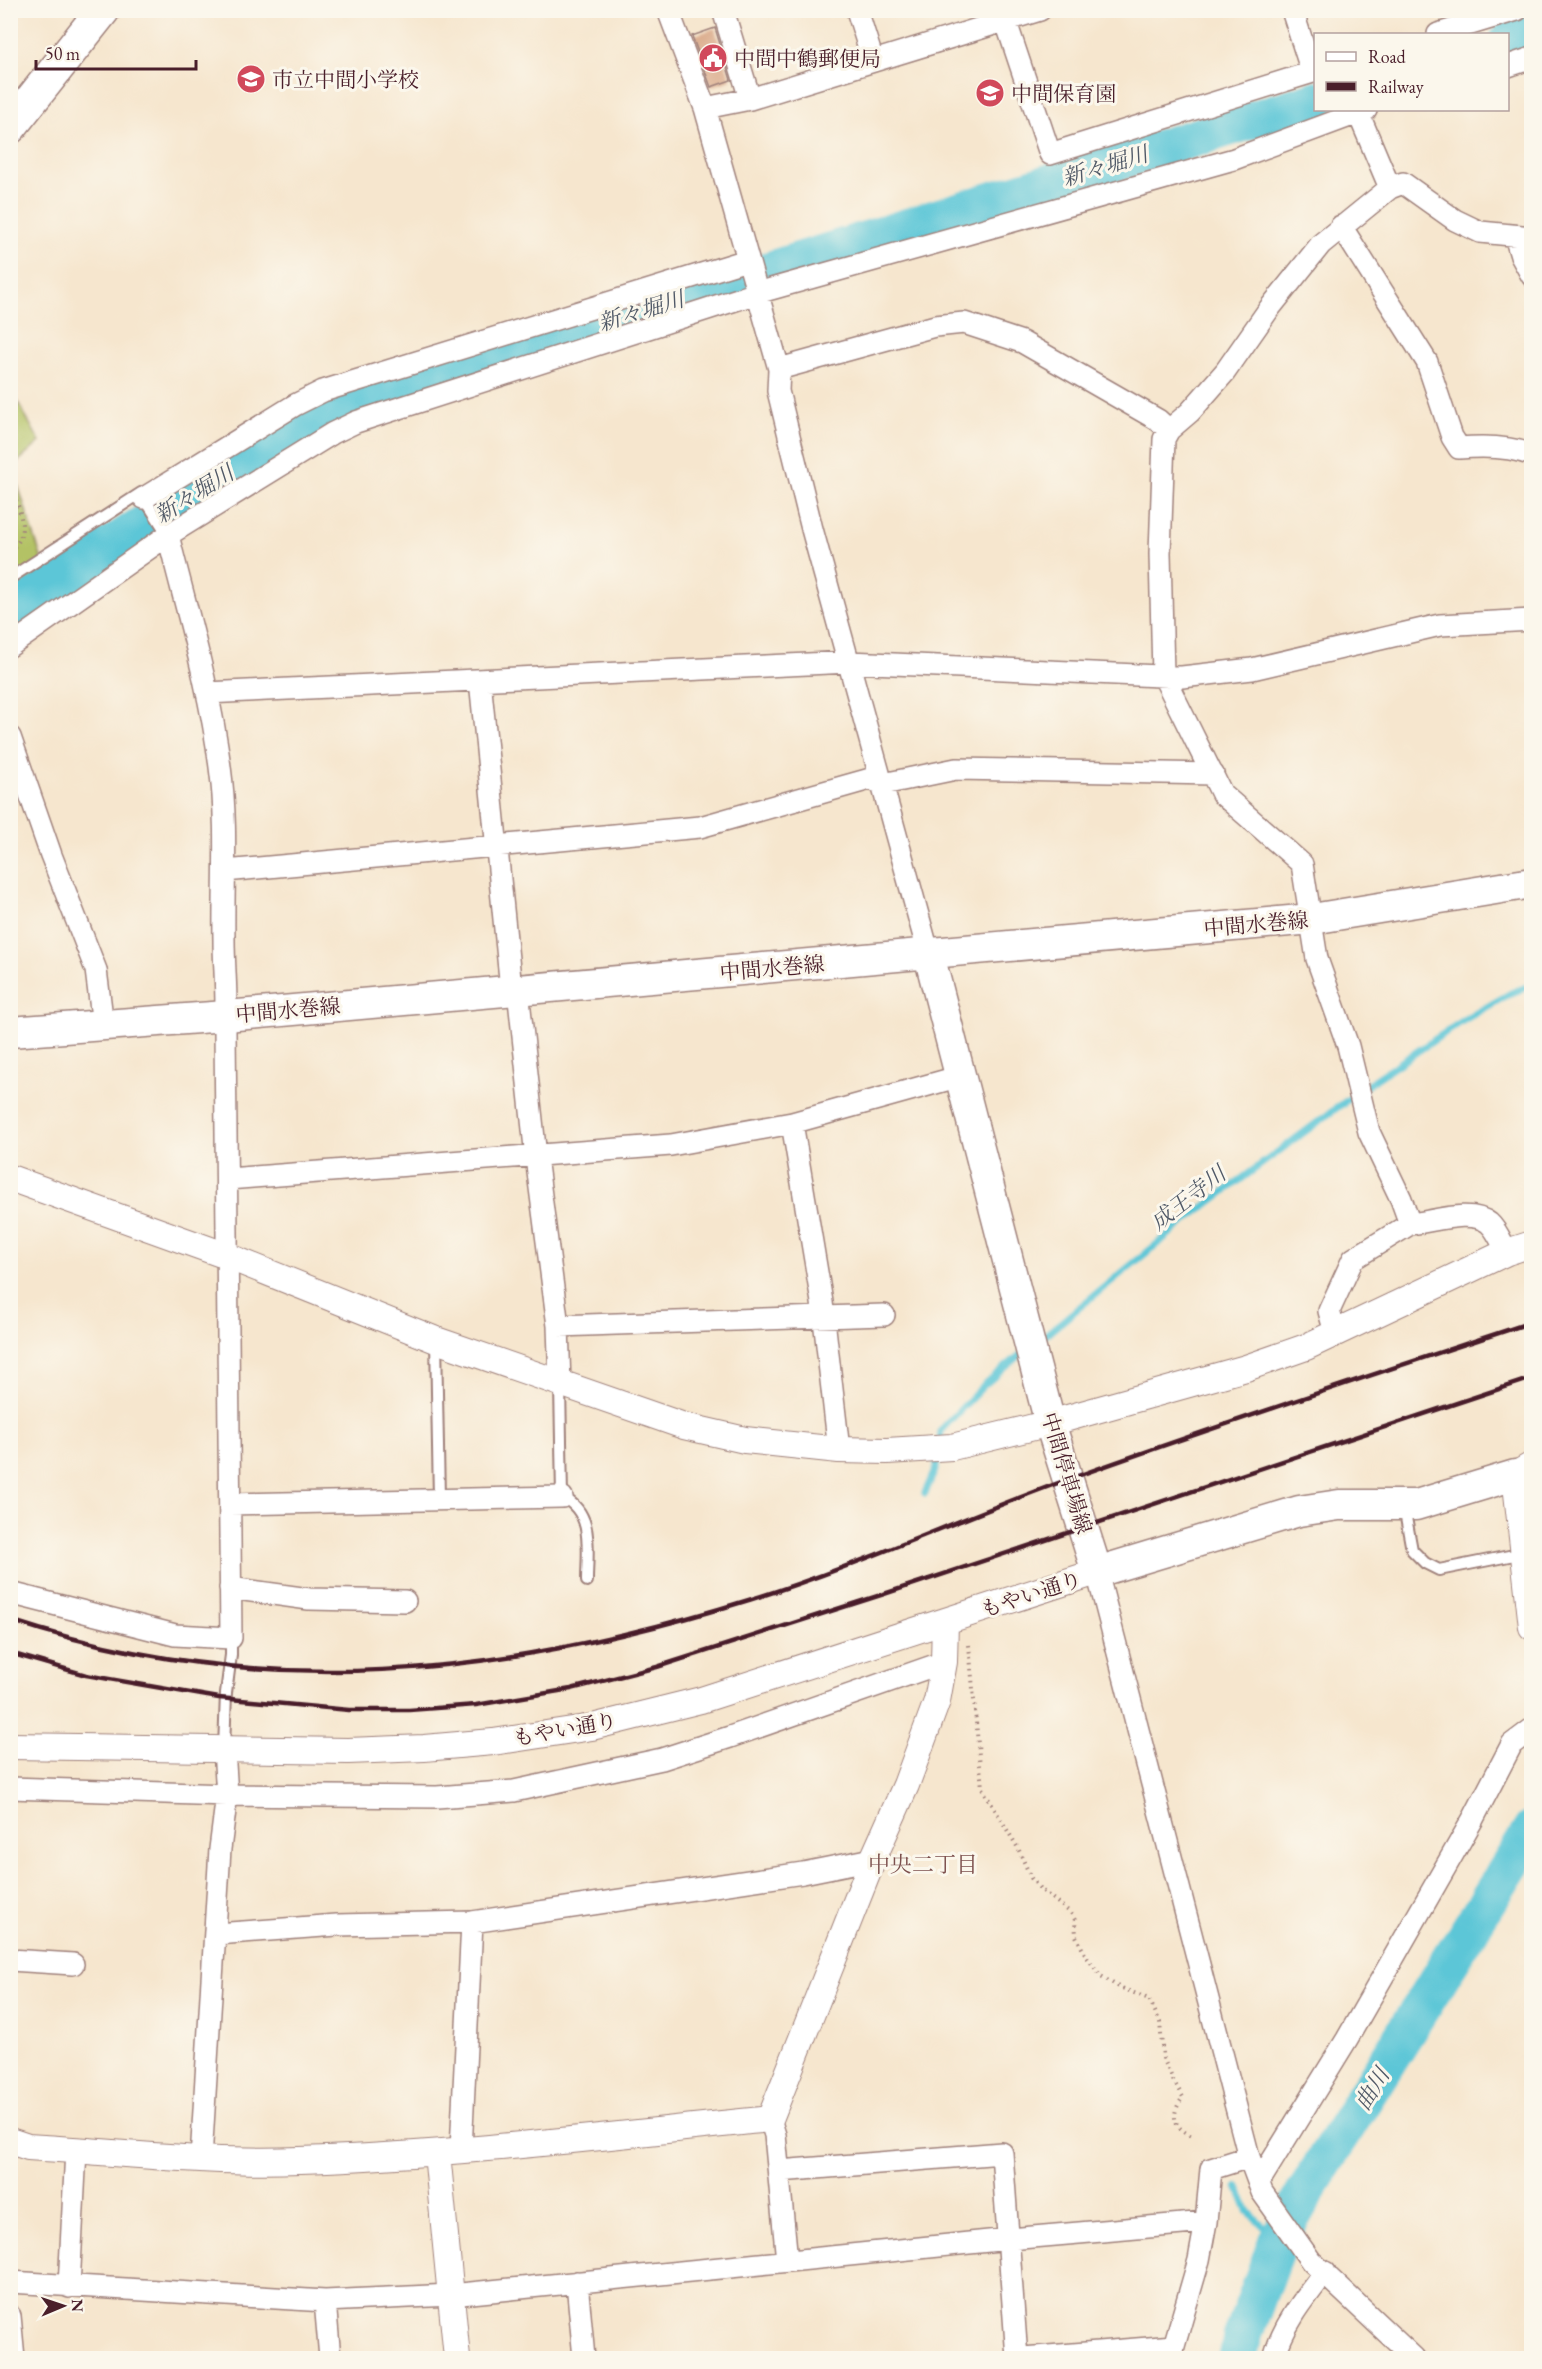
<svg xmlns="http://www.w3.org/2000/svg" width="1542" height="2369" viewBox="0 0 1542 2369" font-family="'EB Garamond','Noto Serif JP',serif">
<rect width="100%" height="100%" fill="#fbf7ec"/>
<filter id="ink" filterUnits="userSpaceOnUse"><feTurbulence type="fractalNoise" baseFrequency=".0167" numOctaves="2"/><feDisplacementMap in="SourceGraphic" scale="12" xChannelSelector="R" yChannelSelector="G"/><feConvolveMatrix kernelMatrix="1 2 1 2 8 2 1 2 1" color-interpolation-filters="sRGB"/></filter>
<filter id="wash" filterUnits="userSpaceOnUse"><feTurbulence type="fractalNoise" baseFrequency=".008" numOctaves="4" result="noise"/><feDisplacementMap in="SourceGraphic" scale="24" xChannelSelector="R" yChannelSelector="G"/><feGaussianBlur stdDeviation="1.35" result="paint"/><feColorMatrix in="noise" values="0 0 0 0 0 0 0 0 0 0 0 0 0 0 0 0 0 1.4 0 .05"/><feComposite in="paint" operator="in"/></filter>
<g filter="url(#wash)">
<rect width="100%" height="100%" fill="#f6e6ce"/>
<path fill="#b3c265" stroke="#7e7048" stroke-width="1.5" d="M 10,388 L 40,442 L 12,467 L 44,566 L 11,596 Z"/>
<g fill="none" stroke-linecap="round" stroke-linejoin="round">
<path stroke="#5cc6d7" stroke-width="7" d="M 1038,1341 L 1189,1218 L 1373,1081 L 1464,1020 L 1511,993 L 1532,985
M 940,1442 L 941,1430 L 984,1385 L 1025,1351
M 925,1493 L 936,1468 L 938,1453
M 1238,2187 L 1248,2211 L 1278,2240"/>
<path stroke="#5cc6d7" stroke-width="39" d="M 1508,42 L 1532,34
M 10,616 C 114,540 223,474 332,407 L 1316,100
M 1238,2358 L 1242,2338 L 1278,2240 L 1311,2183 L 1532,1830"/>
</g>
<g id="blocks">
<path fill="#dbad8e" d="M 715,28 L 731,80 L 711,87 L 692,36 Z"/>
</g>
</g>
<g filter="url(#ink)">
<use href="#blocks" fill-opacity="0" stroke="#a0827c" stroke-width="1.5"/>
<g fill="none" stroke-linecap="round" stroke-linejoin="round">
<g stroke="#a0827c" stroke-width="14">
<path id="service" d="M 10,578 L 141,493 L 168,535
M 436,1340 L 439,1499
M 560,1385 L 562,1497 C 595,1513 587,1550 587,1581
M 1404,1507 L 1412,1550 L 1425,1563 L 1439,1570 L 1524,1553
M 224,1749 L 226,1693 L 231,1655 L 231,1638"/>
</g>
<g stroke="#a0827c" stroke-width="24">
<path id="minor" d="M 668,10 L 705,108 L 779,369 L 778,391 L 812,529 L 929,955
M 723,10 L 750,99
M 857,10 L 873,61
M 1002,10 L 1050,154 L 1316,71
M 1292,10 L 1312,72
M 1438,34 L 1517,10
M 1508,66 L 1532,58
M 705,108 L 750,99 L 1040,10
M 1357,110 L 1390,188
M 1341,226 L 1427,362 L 1452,437 L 1459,448 C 1482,446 1510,446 1532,455
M 1515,236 L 1521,256 L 1532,276
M 779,369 L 935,326 L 964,323 L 1022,342 L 1158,420 L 1169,430
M 144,498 L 295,405 L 323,391 L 747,260
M 10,646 L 168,535 L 333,433 L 356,422 L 757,293 L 1234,159 L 1366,110
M 480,680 L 510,979 L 518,990 L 536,1157 L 558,1326 L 560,1384
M 207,693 L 850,662 L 1182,677 L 1252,669 L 1440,625 L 1532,620
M 10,737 L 51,855 L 96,970 L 103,1025
M 225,871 L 700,827 L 870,779 L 883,784 L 956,769 L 1213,774
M 792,1123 L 822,1302 L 839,1450
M 228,1179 L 671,1145 L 792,1123 L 961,1076
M 1507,1252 C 1502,1243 1497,1230 1489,1223 C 1471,1208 1432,1222 1410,1224 L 1401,1199 L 1369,1132 L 1348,1046 L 1317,959 L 1302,864 L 1222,794 L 1163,675 L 1160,553 L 1164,439 L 1169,430 L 1190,412 L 1225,372 L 1269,309 L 1321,244 L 1390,188 L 1403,183 L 1455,220 L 1480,232 L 1532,237
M 558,1326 L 884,1315
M 1335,1333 L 1329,1311 L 1353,1259 L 1410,1224
M 230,1504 L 562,1497
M 1097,1572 L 1249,2157 L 1262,2192 L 1311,2261 L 1414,2358
M 230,1588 L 309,1599 L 405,1601
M 10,1593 L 175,1635 L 231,1638 L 225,1031 C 228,1001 224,970 224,940 C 223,883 228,824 220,767 C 210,688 187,612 168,535
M 10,1788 L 227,1795 L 437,1797 L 514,1791 L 662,1759 L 730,1737 L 944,1662
M 216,1934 L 337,1925 L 472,1922 L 803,1873 L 873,1859
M 10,1960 L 73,1964
M 770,2119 L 775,2135 L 787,2261
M 461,2150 L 472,1922
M 201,2159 L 220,1849 L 227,1795 L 224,1749
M 779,2171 L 1002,2153 L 1017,2358
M 1259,2182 L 1347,2039 L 1473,1819 L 1512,1744 L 1532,1729
M 10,2282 L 325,2301 L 451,2295 L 1009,2239 L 1206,2222
M 577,2282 L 584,2358
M 69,2287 L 76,2150
M 325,2301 L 330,2358
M 10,2316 L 14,2358
M 1023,2358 L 1174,2346
M 1172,2358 L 1174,2346 L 1199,2260 L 1206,2222 L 1211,2169 L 1249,2157
M 1274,2358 C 1283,2325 1304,2299 1325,2272"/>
</g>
<g stroke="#a0827c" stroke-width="28">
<path id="tertiary" d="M 10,1178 L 227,1256 L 436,1340 L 684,1426 L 745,1440 L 839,1450 L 887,1451 L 952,1447 L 1050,1423 L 1246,1368 L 1306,1347 L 1507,1252 L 1532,1244
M 1532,1465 L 1515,1475 L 1532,1627
M 10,1746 L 348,1751 L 424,1748 L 493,1742 L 592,1727 L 701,1700 L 1097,1572
M 10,2141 L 28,2147 C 118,2152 209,2164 300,2160 C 457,2155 614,2135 770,2119 L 873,1859 L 906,1785 L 937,1701 L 944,1662 L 945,1621
M 437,2153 L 457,2358"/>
</g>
<g stroke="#a0827c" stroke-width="33">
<path id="secondary" d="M 929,955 L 1050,1423 L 1097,1572 L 1299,1511 L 1339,1505 L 1416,1505 L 1515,1475
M 10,1032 L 226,1016 L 1312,919 L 1532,883"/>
</g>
<g stroke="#a0827c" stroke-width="36">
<path id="primary" d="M 10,127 L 103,10"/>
</g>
<path stroke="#a0827c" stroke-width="4" stroke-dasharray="1.5 4.5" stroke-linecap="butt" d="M 10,483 C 17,504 33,535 10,550
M 969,1645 L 982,1788 L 1018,1848 L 1031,1878 L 1040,1889 L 1071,1913 L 1075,1920 L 1076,1936 L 1086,1956 L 1101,1976 L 1117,1986 L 1149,1999 L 1160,2022 L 1163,2058 L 1173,2080 L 1183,2097 C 1171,2114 1171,2126 1192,2136"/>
<use href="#service" stroke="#fff" stroke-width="10"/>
<use href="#minor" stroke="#fff" stroke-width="21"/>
<use href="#tertiary" stroke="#fff" stroke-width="26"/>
<use href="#secondary" stroke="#fff" stroke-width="30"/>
<use href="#primary" stroke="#fff" stroke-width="33"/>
<path stroke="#4a1f2b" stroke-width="4.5" d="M 10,1620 C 262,1703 503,1677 752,1599 C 861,1565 965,1516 1072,1478 C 1224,1423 1378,1373 1532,1322
M 10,1653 L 86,1675 L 219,1698 L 349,1710 L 409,1710 L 476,1705 L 571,1689 L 657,1667 L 884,1594 L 1532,1378"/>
</g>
</g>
<defs>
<g id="civic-disc" transform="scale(1.5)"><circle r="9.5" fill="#d1495b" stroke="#fbf7ec"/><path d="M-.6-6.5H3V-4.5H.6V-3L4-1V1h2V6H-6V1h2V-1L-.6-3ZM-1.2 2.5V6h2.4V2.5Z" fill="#fff"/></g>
<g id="school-disc" transform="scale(1.5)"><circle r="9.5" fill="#d1495b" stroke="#fbf7ec"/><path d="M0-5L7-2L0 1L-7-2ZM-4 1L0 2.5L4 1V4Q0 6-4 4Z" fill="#fff"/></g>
</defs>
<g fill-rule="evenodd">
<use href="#civic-disc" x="713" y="58"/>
<use href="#school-disc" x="251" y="79"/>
<use href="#school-disc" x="990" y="93"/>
</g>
<g text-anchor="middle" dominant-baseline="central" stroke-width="6" stroke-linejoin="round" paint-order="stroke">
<g font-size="21" fill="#4a1f2b" stroke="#fbf7ec" text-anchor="start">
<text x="734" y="58">中間中鶴郵便局</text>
<text x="272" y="79">市立中間小学校</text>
<text x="1011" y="93">中間保育園</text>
</g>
<g font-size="21" fill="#4a1f2b" stroke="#fbf7ec">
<text transform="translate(1256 924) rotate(-5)">中間水巻線</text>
<text transform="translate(772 968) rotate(-5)">中間水巻線</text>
<text transform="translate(288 1010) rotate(-5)">中間水巻線</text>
<text transform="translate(1067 1473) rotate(73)">中間停車場線</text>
<text transform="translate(1031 1594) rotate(-18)">もやい通り</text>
<text transform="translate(565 1729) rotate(-10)">もやい通り</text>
</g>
<g font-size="22" font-style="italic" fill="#505967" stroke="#fbf7ec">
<text transform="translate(1105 166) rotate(-17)">新々堀川</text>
<text transform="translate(641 311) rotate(-17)">新々堀川</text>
<text transform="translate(194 494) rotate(-32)">新々堀川</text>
<text transform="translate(1188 1198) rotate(-38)">成王寺川</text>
<text transform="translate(1372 2089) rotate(-58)">曲川</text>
</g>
<g font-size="22" fill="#7d514e" stroke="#fbf7ec">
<text x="923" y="1864">中央二丁目</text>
</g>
</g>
<rect width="1542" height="2369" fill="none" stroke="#fbf7ec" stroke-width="36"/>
<rect x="1314" y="33" width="195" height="78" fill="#fbf7ec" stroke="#b4a19f" stroke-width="1.5"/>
<rect x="1326" y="52" width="30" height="9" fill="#ffffff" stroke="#b4a19f" stroke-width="1.5"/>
<text x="1368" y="63" font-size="18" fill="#4a1f2b">Road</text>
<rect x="1326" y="82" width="30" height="9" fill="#4a1f2b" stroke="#b4a19f" stroke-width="1.5"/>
<text x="1368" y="93" font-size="18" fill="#4a1f2b">Railway</text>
<g transform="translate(63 2306) rotate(88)" stroke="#fbf7ec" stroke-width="4.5" paint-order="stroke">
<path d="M0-4.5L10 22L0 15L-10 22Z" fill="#4a1f2b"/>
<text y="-9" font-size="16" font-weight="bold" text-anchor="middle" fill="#4a1f2b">N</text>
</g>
<path d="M36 60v9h160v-9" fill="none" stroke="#4a1f2b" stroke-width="3"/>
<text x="45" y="60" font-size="18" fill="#4a1f2b" stroke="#fbf7ec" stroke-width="4.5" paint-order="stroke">50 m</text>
</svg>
